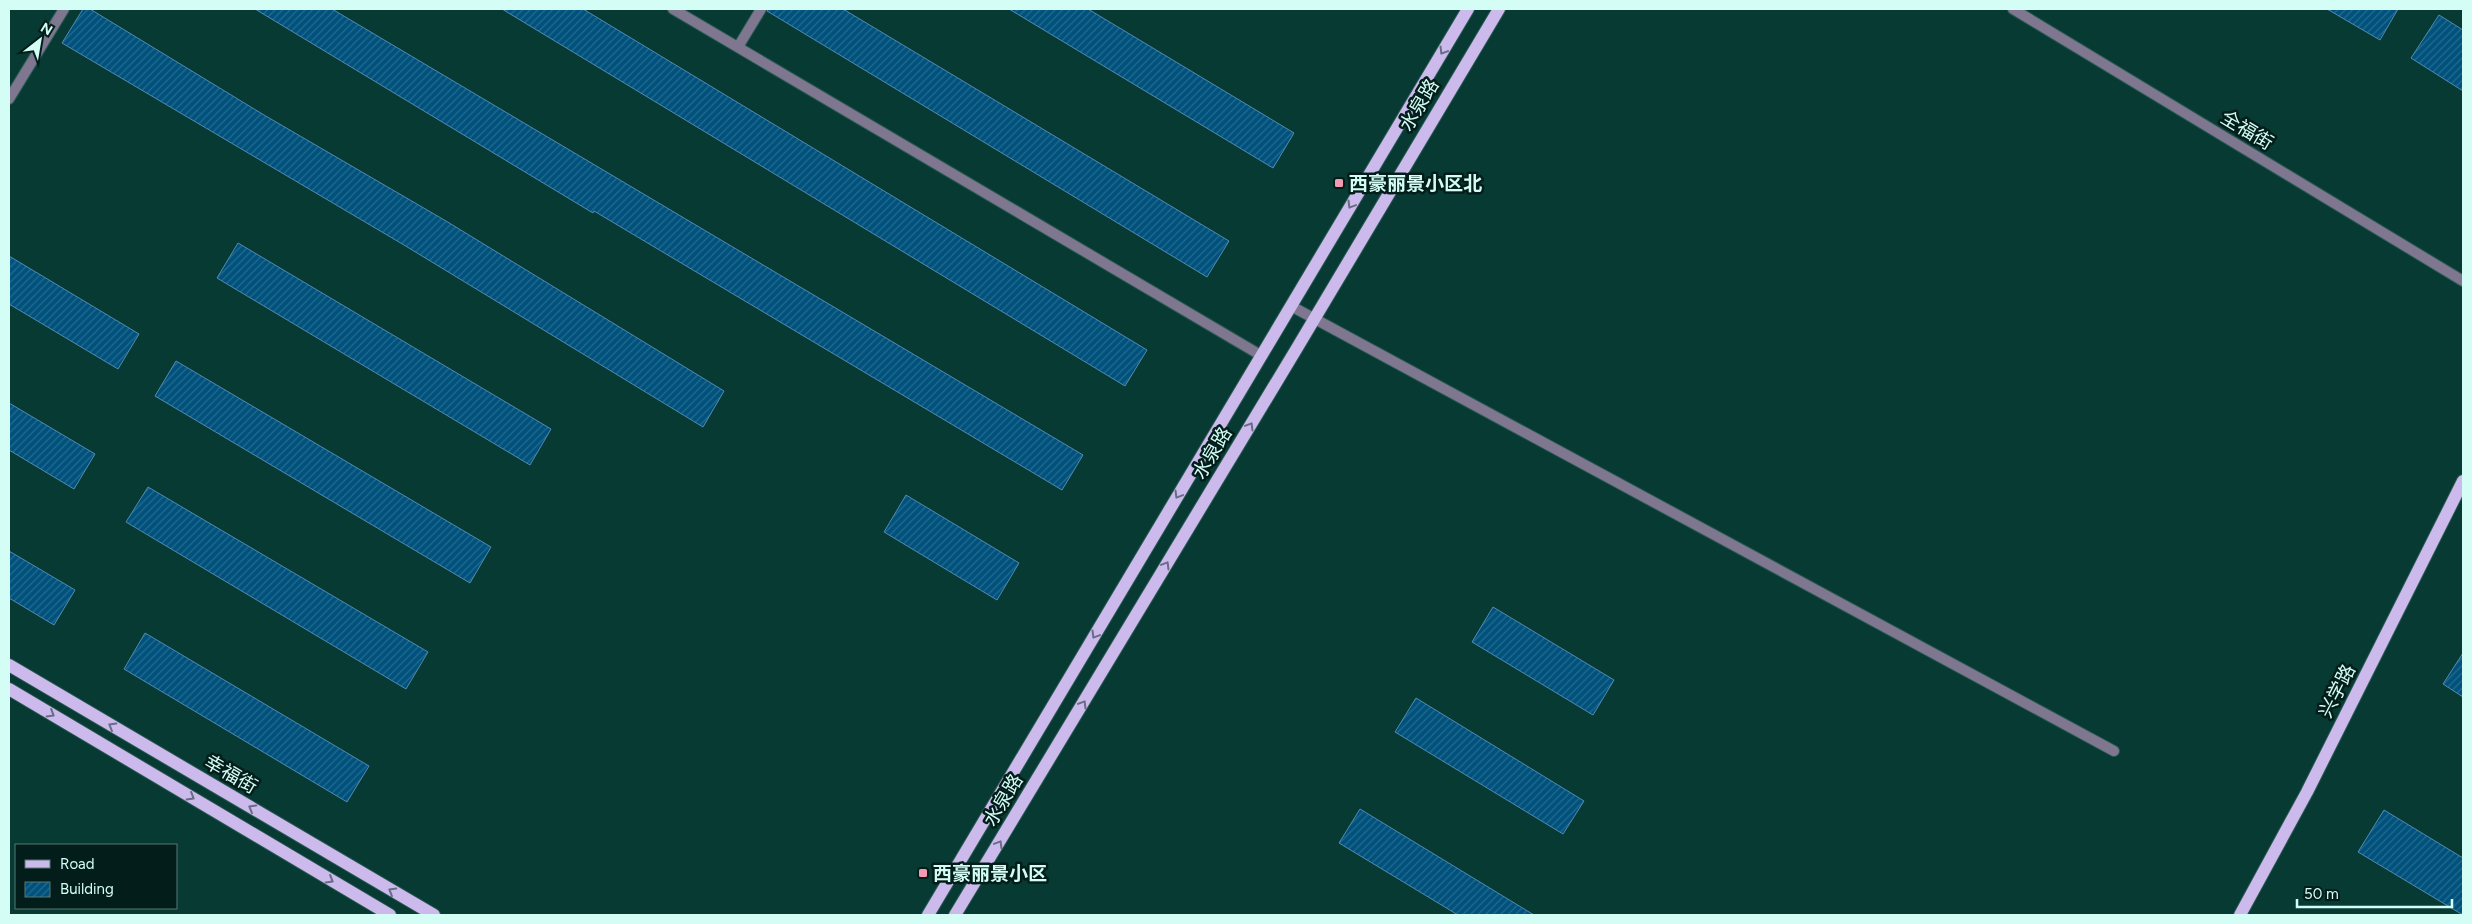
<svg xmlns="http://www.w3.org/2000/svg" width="2472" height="924" viewBox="0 0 2472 924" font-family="Figtree,'Noto Sans SC',sans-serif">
<defs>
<pattern id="building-hatch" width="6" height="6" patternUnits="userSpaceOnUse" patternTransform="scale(1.25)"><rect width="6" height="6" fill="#00517c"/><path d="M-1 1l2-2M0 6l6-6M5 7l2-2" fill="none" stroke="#246b8f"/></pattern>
</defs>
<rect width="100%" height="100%" fill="#073a33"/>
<path fill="url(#building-hatch)" stroke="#528ab4" d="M 83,9 L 90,9 L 264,115 L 446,221 L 724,391 L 703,427 L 404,245 L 62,43 Z
M 255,9 L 332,9 L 1083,455 L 1062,490 L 594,211 L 593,213 Z
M 502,9 L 583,9 L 1147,350 L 1125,386 Z
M 768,9 L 843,9 L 1229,241 L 1207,277 L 767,11 Z
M 1009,9 L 1088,9 L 1294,133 L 1273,168 Z
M 2327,9 L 2398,9 L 2380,40 Z
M 2439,15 L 2463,30 L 2463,91 L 2411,58 Z
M 238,243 L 551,429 L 530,465 L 217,278 Z
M 9,256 L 139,334 L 118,369 L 9,304 Z
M 176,361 L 491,547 L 470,583 L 155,396 Z
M 9,403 L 95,454 L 74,489 L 9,450 Z
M 148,487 L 428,652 L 406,689 L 126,522 Z
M 906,495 L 1019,563 L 997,600 L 884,532 Z
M 9,551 L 75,590 L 54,625 L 9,598 Z
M 1493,607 L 1614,680 L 1593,715 L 1472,642 Z
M 145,633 L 369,766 L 347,802 L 124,669 Z
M 2463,653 L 2463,697 L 2443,684 Z
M 1416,698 L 1584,801 L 1563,834 L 1395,732 Z
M 1360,809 L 1534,915 L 1458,915 L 1339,843 Z
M 2384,810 L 2463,858 L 2463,915 L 2358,852 Z"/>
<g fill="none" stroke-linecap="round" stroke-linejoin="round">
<g stroke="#285952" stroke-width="12">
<path id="minor" d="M 673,9 L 1262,356
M 738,47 L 761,9
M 9,99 L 64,9"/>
</g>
<g stroke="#285952" stroke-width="12">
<path id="tertiary" d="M 2013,9 L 2463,281
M 1291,306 L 2114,751"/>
</g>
<g stroke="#285952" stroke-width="14">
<path id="primary" d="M 9,665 L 434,915
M 9,689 L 390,915
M 928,915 L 1468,9
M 955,915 L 1297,348 L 1499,9
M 2240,915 L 2307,792 L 2463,481"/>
</g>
<use href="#minor" stroke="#7f768f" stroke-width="10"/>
<use href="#tertiary" stroke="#7f768f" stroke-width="10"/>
<use href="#primary" stroke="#cdbaed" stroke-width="12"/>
</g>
<defs><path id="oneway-chevron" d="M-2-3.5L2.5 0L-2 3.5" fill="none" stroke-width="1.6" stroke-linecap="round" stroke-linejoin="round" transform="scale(1.25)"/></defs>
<g stroke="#686c84">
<use href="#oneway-chevron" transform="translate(1443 51) rotate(121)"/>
<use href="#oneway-chevron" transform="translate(1351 205) rotate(121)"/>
<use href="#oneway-chevron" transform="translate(1250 426) rotate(-59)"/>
<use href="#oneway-chevron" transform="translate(1178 495) rotate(121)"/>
<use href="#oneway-chevron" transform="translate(1166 565) rotate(-59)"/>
<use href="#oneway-chevron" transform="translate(1095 635) rotate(121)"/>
<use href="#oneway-chevron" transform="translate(1083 704) rotate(-59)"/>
<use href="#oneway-chevron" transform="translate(51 714) rotate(31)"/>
<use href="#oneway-chevron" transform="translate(112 726) rotate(-150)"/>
<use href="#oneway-chevron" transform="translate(191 797) rotate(31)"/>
<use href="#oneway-chevron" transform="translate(252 808) rotate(-150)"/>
<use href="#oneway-chevron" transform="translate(999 844) rotate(-59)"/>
<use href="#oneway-chevron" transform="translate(330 880) rotate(31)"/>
<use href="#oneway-chevron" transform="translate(392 891) rotate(-150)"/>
</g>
<g fill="#f19ab2" stroke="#031e1a" stroke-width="2">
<rect x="1334" y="178" width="10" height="10" rx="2.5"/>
<rect x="918" y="868" width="10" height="10" rx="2.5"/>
</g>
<g text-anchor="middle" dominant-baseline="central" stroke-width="5" stroke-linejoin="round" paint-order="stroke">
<g font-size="19" fill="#d4fdf5" stroke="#031e1a">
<text transform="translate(1419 105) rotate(-59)">水泉路</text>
<text transform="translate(2247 130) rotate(31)">全福街</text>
<text transform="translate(1212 453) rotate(-59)">水泉路</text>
<text transform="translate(2337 691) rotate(-63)">兴学路</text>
<text transform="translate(231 774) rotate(30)">幸福街</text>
<text transform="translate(1003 800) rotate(-59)">水泉路</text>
</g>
<g font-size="19" font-weight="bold" fill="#d4fdf5" stroke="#031e1a" text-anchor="start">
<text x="1349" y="183">西豪丽景小区北</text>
<text x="933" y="873">西豪丽景小区</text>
</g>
</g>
<rect width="2472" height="924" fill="none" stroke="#d4fdf5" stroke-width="20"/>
<rect x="15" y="844" width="162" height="65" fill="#031e1a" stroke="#577772"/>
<rect x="25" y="860" width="25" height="8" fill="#cdbaed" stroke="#577772"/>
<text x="60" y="869" font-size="15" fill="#d4fdf5">Road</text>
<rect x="25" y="882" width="25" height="15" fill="url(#building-hatch)" stroke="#577772"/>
<text x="60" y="894" font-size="15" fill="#d4fdf5">Building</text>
<g transform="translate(40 40) rotate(31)" stroke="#031e1a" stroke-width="4" paint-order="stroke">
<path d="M0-4L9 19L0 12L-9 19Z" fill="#d4fdf5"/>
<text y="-8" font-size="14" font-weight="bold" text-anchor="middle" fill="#d4fdf5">N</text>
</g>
<path d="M2297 899v8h155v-8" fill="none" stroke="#d4fdf5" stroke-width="2.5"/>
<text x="2304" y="899" font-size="15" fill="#d4fdf5" stroke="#031e1a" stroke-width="4" paint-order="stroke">50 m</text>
</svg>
